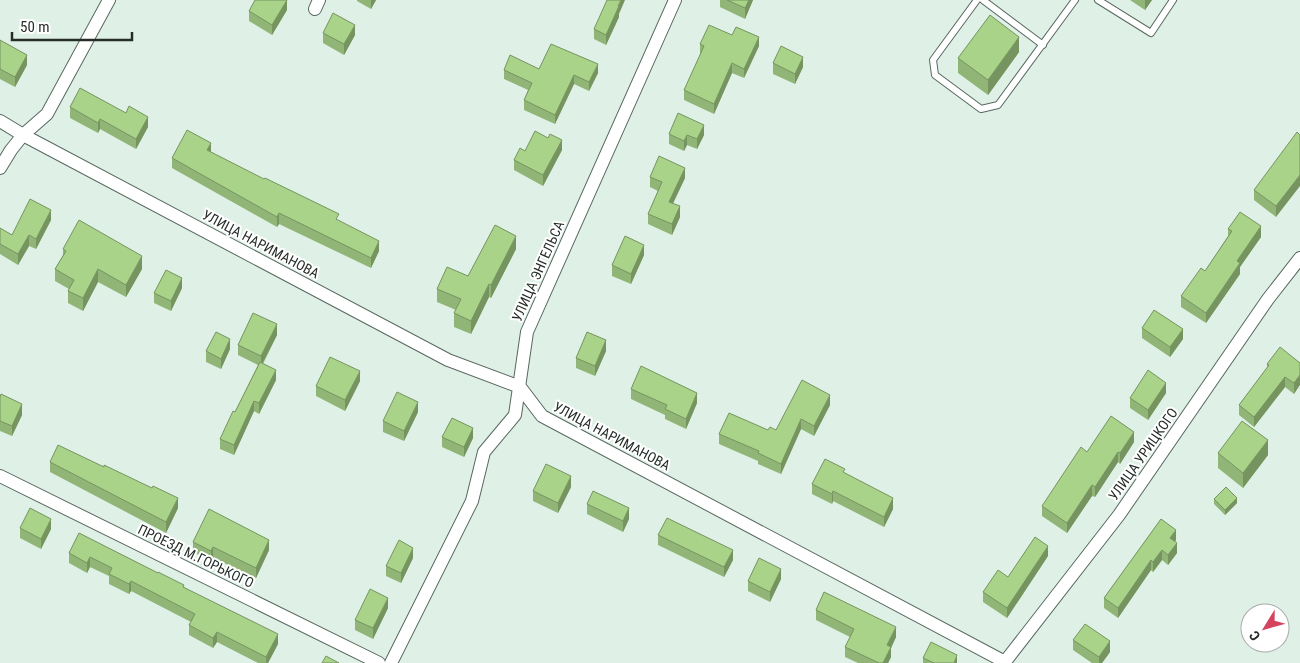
<svg xmlns="http://www.w3.org/2000/svg" width="1300" height="663" viewBox="0 0 1300 663" font-family="'Roboto Condensed',sans-serif">
<rect width="100%" height="100%" fill="#dff1e7"/>
<g fill="none" stroke-linecap="round" stroke-linejoin="round">
<g stroke="#586860" stroke-width="8">
<path id="service" d="M 977,0 L 933,60 L 935,75 L 981,109 L 998,105 L 1075,0
M 983,0 L 1043,45
M 1098,0 L 1151,33 L 1173,0"/>
</g>
<g stroke="#586860" stroke-width="14">
<path id="minor" d="M 315,9 L 319,0
M 0,121 L 23,135 L 448,360 L 520,387 L 542,416 L 1005,662
M 0,168 L 11,150 L 23,135 L 47,114 L 109,0
M 0,476 L 379,663
M 391,663 L 472,501 L 484,452 L 515,415 L 527,332 L 675,0
M 1004,663 L 1119,515 L 1268,299 L 1300,258"/>
</g>
<use href="#service" stroke="#fff" stroke-width="6"/>
<use href="#minor" stroke="#fff" stroke-width="12"/>
</g>
<path fill="#90b576" d="M 357,0 L 376,0 L 371,9 L 357,1 Z
M 720,0 L 753,0 L 745,19 L 720,7 Z
M 1130,0 L 1152,0 L 1145,10 Z
M 287,10 L 272,35 L 249,21 L 249,11 Z
M 619,14 L 619,17 L 606,45 L 594,39 L 594,29 Z
M 323,33 L 355,35 L 344,55 L 323,43 Z
M 732,35 L 759,46 L 744,78 L 732,73 L 714,114 L 684,100 L 684,90 L 701,54 L 700,54 L 700,44 Z
M 0,40 L 27,65 L 15,87 L 0,79 Z
M 1019,52 L 988,95 L 958,73 L 958,58 Z
M 773,63 L 803,67 L 795,84 L 773,74 Z
M 539,69 L 598,73 L 589,91 L 574,84 L 555,124 L 524,110 L 524,100 L 528,90 L 504,79 L 504,70 Z
M 70,107 L 148,127 L 136,149 L 100,129 L 98,133 L 70,118 Z
M 669,134 L 704,135 L 697,149 L 687,145 L 684,151 L 669,144 Z
M 1300,135 L 1276,217 L 1254,200 L 1254,190 Z
M 562,150 L 543,186 L 514,170 L 514,160 L 525,151 Z
M 211,152 L 339,221 L 379,251 L 371,268 L 279,224 L 277,227 L 172,168 L 172,158 Z
M 650,177 L 685,178 L 673,203 L 680,217 L 672,235 L 648,224 L 648,214 L 658,191 L 650,187 Z
M 51,220 L 36,249 L 29,246 L 18,265 L 0,254 L 0,228 L 12,235 Z
M 1228,229 L 1261,237 L 1240,267 L 1240,274 L 1206,323 L 1181,307 L 1181,296 L 1205,271 L 1228,236 Z
M 63,249 L 142,269 L 126,297 L 98,282 L 83,311 L 68,303 L 68,291 L 69,289 L 55,281 L 55,269 L 63,255 Z
M 516,249 L 491,298 L 489,297 L 471,334 L 454,327 L 454,313 L 456,310 L 437,302 L 437,289 L 468,276 Z
M 644,255 L 631,284 L 612,276 L 612,265 Z
M 182,288 L 171,311 L 154,303 L 154,293 Z
M 1142,328 L 1183,339 L 1170,357 L 1142,338 Z
M 277,335 L 263,364 L 276,380 L 259,414 L 254,411 L 234,455 L 220,449 L 220,439 L 235,412 L 258,365 L 238,355 L 238,345 Z
M 230,349 L 221,369 L 206,362 L 206,351 Z
M 606,351 L 595,376 L 576,368 L 576,358 Z
M 1300,363 L 1294,394 L 1285,387 L 1254,427 L 1239,415 L 1239,405 L 1267,368 L 1267,364 Z
M 360,381 L 345,411 L 316,396 L 316,386 Z
M 631,389 L 697,403 L 686,429 L 665,419 L 665,415 L 631,399 Z
M 1166,393 L 1148,420 L 1130,408 L 1130,398 Z
M 0,397 L 22,415 L 12,436 L 0,431 Z
M 830,405 L 814,436 L 801,429 L 781,474 L 758,464 L 758,461 L 719,444 L 719,434 L 776,430 Z
M 418,412 L 404,441 L 383,432 L 383,421 Z
M 442,437 L 473,438 L 464,457 L 442,447 Z
M 1134,442 L 1120,464 L 1118,462 L 1095,497 L 1092,496 L 1067,533 L 1042,516 L 1042,506 L 1087,452 Z
M 1218,453 L 1268,455 L 1243,488 L 1218,468 Z
M 50,462 L 104,467 L 178,508 L 166,533 L 50,472 Z
M 845,473 L 893,509 L 884,527 L 833,501 L 832,504 L 812,494 L 812,484 Z
M 571,487 L 558,513 L 533,501 L 533,491 Z
M 1214,499 L 1237,503 L 1225,515 L 1214,504 Z
M 587,504 L 629,519 L 623,532 L 587,514 Z
M 1161,519 L 1176,540 L 1175,541 L 1177,553 L 1168,565 L 1162,560 L 1153,572 L 1151,570 L 1118,618 L 1104,608 L 1104,598 Z
M 20,528 L 51,529 L 41,549 L 20,538 Z
M 79,533 L 184,587 L 278,644 L 268,663 L 258,663 L 217,642 L 213,648 L 189,635 L 189,625 L 191,622 L 131,591 L 129,594 L 109,584 L 109,576 L 90,567 L 87,573 L 69,563 L 69,553 Z
M 658,535 L 733,560 L 724,577 L 658,545 Z
M 193,542 L 269,550 L 256,578 L 213,558 L 211,561 L 193,552 Z
M 1048,556 L 1007,618 L 983,602 L 983,592 L 1008,577 Z
M 413,558 L 401,583 L 386,576 L 386,566 Z
M 781,579 L 770,602 L 748,591 L 748,581 Z
M 388,608 L 373,639 L 355,630 L 355,620 Z
M 816,610 L 896,637 L 891,648 L 891,657 L 888,663 L 858,663 L 845,657 L 845,647 L 850,637 L 816,620 Z
M 1073,640 L 1110,652 L 1102,663 L 1092,663 L 1073,650 Z
M 923,658 L 957,663 L 923,663 Z"/>
<path fill="#769460" d="M 287,0 L 287,10 L 272,35 L 272,25 Z
M 371,0 L 376,0 L 371,9 Z
M 621,0 L 625,0 L 619,14 L 619,17 L 606,45 L 606,35 Z
M 749,0 L 753,0 L 745,19 L 745,8 Z
M 1145,0 L 1152,0 L 1145,10 Z
M 355,25 L 355,35 L 344,55 L 344,44 Z
M 759,37 L 759,46 L 744,78 L 744,69 Z
M 1019,37 L 1019,52 L 988,95 L 988,80 Z
M 27,55 L 27,65 L 15,87 L 15,77 Z
M 803,57 L 803,67 L 795,84 L 795,74 Z
M 732,63 L 732,73 L 714,114 L 714,104 Z
M 598,64 L 598,73 L 589,91 L 589,82 Z
M 574,75 L 574,84 L 555,124 L 555,115 Z
M 148,117 L 148,127 L 136,149 L 136,139 Z
M 100,119 L 100,129 L 98,133 L 98,123 Z
M 704,125 L 704,135 L 697,149 L 697,139 Z
M 687,135 L 687,145 L 684,151 L 684,141 Z
M 562,140 L 562,150 L 543,186 L 543,175 Z
M 211,143 L 211,153 L 207,150 Z
M 685,168 L 685,178 L 669,212 L 669,202 Z
M 1300,175 L 1300,186 L 1276,217 L 1276,206 Z
M 680,206 L 680,217 L 672,235 L 672,224 Z
M 51,210 L 51,220 L 36,249 L 36,239 Z
M 279,213 L 279,224 L 277,227 L 277,217 Z
M 1261,226 L 1261,237 L 1240,267 L 1240,274 L 1206,323 L 1206,313 L 1237,261 Z
M 29,235 L 29,246 L 18,265 L 18,254 Z
M 516,236 L 516,249 L 491,298 L 491,285 Z
M 379,241 L 379,251 L 371,268 L 371,258 Z
M 644,245 L 644,255 L 631,284 L 631,274 Z
M 142,256 L 142,269 L 126,297 L 126,285 Z
M 98,269 L 98,282 L 83,311 L 83,298 Z
M 182,278 L 182,288 L 171,311 L 171,301 Z
M 489,284 L 489,297 L 471,334 L 471,321 Z
M 277,324 L 277,335 L 261,366 L 261,356 Z
M 1183,329 L 1183,339 L 1170,357 L 1170,347 Z
M 230,339 L 230,349 L 221,369 L 221,359 Z
M 606,340 L 606,351 L 595,376 L 595,366 Z
M 276,370 L 276,380 L 259,414 L 259,403 Z
M 360,371 L 360,381 L 345,411 L 345,400 Z
M 1300,375 L 1300,385 L 1294,394 L 1294,383 Z
M 1285,377 L 1285,387 L 1254,427 L 1254,417 Z
M 1166,383 L 1166,393 L 1148,420 L 1148,410 Z
M 697,393 L 697,403 L 686,429 L 686,419 Z
M 830,395 L 830,405 L 814,436 L 814,426 Z
M 254,401 L 254,411 L 234,455 L 234,445 Z
M 418,402 L 418,412 L 404,441 L 404,431 Z
M 22,404 L 22,415 L 12,436 L 12,426 Z
M 801,419 L 801,429 L 781,474 L 781,464 Z
M 473,428 L 473,438 L 464,457 L 464,447 Z
M 1134,432 L 1134,442 L 1120,464 L 1120,453 Z
M 1268,440 L 1268,455 L 1243,488 L 1243,473 Z
M 1118,452 L 1118,462 L 1095,497 L 1095,487 Z
M 571,476 L 571,487 L 558,513 L 558,503 Z
M 1092,485 L 1092,496 L 1067,533 L 1067,523 Z
M 833,491 L 833,501 L 832,504 L 832,494 Z
M 178,498 L 178,508 L 166,533 L 166,522 Z
M 893,498 L 893,509 L 884,527 L 884,517 Z
M 1237,498 L 1237,503 L 1225,515 L 1225,510 Z
M 629,508 L 629,519 L 623,532 L 623,521 Z
M 51,519 L 51,529 L 41,549 L 41,539 Z
M 1176,530 L 1176,540 L 1170,548 L 1170,538 Z
M 269,540 L 269,550 L 256,578 L 256,568 Z
M 1177,543 L 1177,553 L 1168,565 L 1168,555 Z
M 1048,546 L 1048,556 L 1007,618 L 1007,608 Z
M 213,547 L 213,558 L 211,561 L 211,551 Z
M 413,548 L 413,558 L 401,583 L 401,573 Z
M 733,550 L 733,560 L 724,577 L 724,567 Z
M 1162,550 L 1162,560 L 1153,572 L 1153,562 Z
M 90,557 L 90,567 L 87,573 L 87,563 Z
M 1151,560 L 1151,570 L 1118,618 L 1118,608 Z
M 781,569 L 781,579 L 770,602 L 770,592 Z
M 131,581 L 131,591 L 129,594 L 129,584 Z
M 388,598 L 388,608 L 373,639 L 373,628 Z
M 896,627 L 896,637 L 891,648 L 891,657 L 888,663 L 883,663 L 887,645 Z
M 217,632 L 217,642 L 213,648 L 213,638 Z
M 278,634 L 278,644 L 268,663 L 266,663 L 266,657 Z
M 1110,641 L 1110,652 L 1102,663 L 1099,663 L 1099,657 Z
M 957,655 L 957,663 L 954,663 Z"/>
<path fill="#a8d389" stroke="#769460" d="M 255,0 L 287,0 L 272,25 L 249,11 Z
M 607,0 L 621,0 L 618,6 L 619,6 L 606,35 L 594,29 Z
M 727,0 L 749,0 L 745,8 Z
M 333,13 L 355,25 L 344,44 L 323,33 Z
M 990,15 L 1019,37 L 988,80 L 958,58 Z
M 709,25 L 732,35 L 736,27 L 759,37 L 744,69 L 732,63 L 714,104 L 684,90 L 704,46 L 700,44 Z
M 0,40 L 27,55 L 15,77 L 0,69 Z
M 551,44 L 598,64 L 589,82 L 574,75 L 555,115 L 524,100 L 532,83 L 504,70 L 510,55 L 539,69 Z
M 781,46 L 803,57 L 795,74 L 773,63 Z
M 80,88 L 126,113 L 129,106 L 148,117 L 136,139 L 100,119 L 98,123 L 70,107 Z
M 678,113 L 704,125 L 697,139 L 687,135 L 684,141 L 669,134 Z
M 187,130 L 211,143 L 207,150 L 264,179 L 265,178 L 339,214 L 336,219 L 379,241 L 371,258 L 279,213 L 277,217 L 172,158 Z
M 535,131 L 548,138 L 550,134 L 562,140 L 543,175 L 514,160 L 520,148 L 525,151 Z
M 1297,132 L 1300,135 L 1300,175 L 1276,206 L 1254,190 Z
M 659,156 L 685,168 L 669,202 L 680,206 L 672,224 L 648,214 L 662,182 L 650,177 Z
M 30,199 L 51,210 L 36,239 L 29,235 L 18,254 L 0,244 L 0,228 L 12,235 Z
M 1240,212 L 1261,226 L 1237,261 L 1240,263 L 1206,313 L 1181,296 L 1201,268 L 1205,271 L 1232,231 L 1228,229 Z
M 79,220 L 142,256 L 126,285 L 98,269 L 83,298 L 68,291 L 74,280 L 55,269 L 66,251 L 63,249 Z
M 495,225 L 516,236 L 491,285 L 489,284 L 471,321 L 454,313 L 461,299 L 437,289 L 447,267 L 468,276 Z
M 625,236 L 644,245 L 631,274 L 612,265 Z
M 166,270 L 182,278 L 171,301 L 154,293 Z
M 1154,310 L 1183,329 L 1170,347 L 1142,328 Z
M 253,313 L 277,324 L 261,356 L 238,345 Z
M 216,332 L 230,339 L 221,359 L 206,351 Z
M 587,332 L 606,340 L 595,366 L 576,358 Z
M 1280,347 L 1300,363 L 1300,375 L 1294,383 L 1285,377 L 1254,417 L 1239,405 L 1269,365 L 1267,364 Z
M 330,357 L 360,371 L 345,400 L 316,386 Z
M 260,362 L 276,370 L 259,403 L 254,401 L 234,445 L 220,439 L 233,411 L 235,412 Z
M 641,366 L 697,393 L 686,419 L 665,409 L 667,405 L 631,389 Z
M 1148,370 L 1166,383 L 1148,410 L 1130,398 Z
M 802,380 L 830,395 L 814,426 L 801,419 L 781,464 L 758,453 L 759,451 L 719,434 L 729,413 L 768,430 L 770,427 L 776,430 Z
M 397,392 L 418,402 L 404,431 L 383,421 Z
M 1,394 L 22,404 L 12,426 L 0,421 L 0,397 Z
M 1111,416 L 1134,432 L 1120,453 L 1118,452 L 1095,487 L 1092,485 L 1067,523 L 1042,506 L 1081,447 L 1087,452 Z
M 452,418 L 473,428 L 464,447 L 442,437 Z
M 1242,421 L 1268,440 L 1243,473 L 1218,453 Z
M 58,445 L 104,467 L 104,465 L 152,488 L 153,486 L 178,498 L 166,522 L 50,462 Z
M 825,459 L 845,469 L 843,472 L 893,498 L 884,517 L 833,491 L 832,494 L 812,484 Z
M 546,464 L 571,476 L 558,503 L 533,491 Z
M 1226,487 L 1237,498 L 1225,510 L 1214,499 Z
M 593,491 L 629,508 L 623,521 L 587,504 Z
M 30,508 L 51,519 L 41,539 L 20,528 Z
M 209,509 L 269,540 L 256,568 L 213,547 L 211,551 L 193,542 Z
M 667,518 L 733,550 L 724,567 L 658,535 Z
M 1161,519 L 1176,530 L 1170,538 L 1177,543 L 1168,555 L 1162,550 L 1153,562 L 1151,560 L 1118,608 L 1104,598 Z
M 79,533 L 158,573 L 158,572 L 184,585 L 183,587 L 278,634 L 266,657 L 217,632 L 213,638 L 189,625 L 195,614 L 131,581 L 129,584 L 109,574 L 112,568 L 90,557 L 87,563 L 69,553 Z
M 1035,537 L 1048,546 L 1007,608 L 983,592 L 998,570 L 1008,577 Z
M 399,540 L 413,548 L 401,573 L 386,566 Z
M 759,558 L 781,569 L 770,592 L 748,581 Z
M 370,589 L 388,598 L 373,628 L 355,620 Z
M 824,592 L 896,627 L 887,645 L 891,647 L 883,663 L 879,663 L 845,647 L 854,629 L 816,610 Z
M 1085,624 L 1110,641 L 1099,657 L 1073,640 Z
M 931,642 L 957,655 L 954,663 L 934,663 L 923,658 Z
M 326,656 L 339,663 L 322,663 Z"/>
<g text-anchor="middle" dominant-baseline="central" stroke-width="4" stroke-linejoin="round" paint-order="stroke">
<g font-size="14" fill="#262d29" stroke="#fff">
<text transform="translate(261 244) rotate(28)">УЛИЦА НАРИМАНОВА</text>
<text transform="translate(538 271) rotate(-66)">УЛИЦА ЭНГЕЛЬСА</text>
<text transform="translate(612 436) rotate(28)">УЛИЦА НАРИМАНОВА</text>
<text transform="translate(1143 454) rotate(-55)">УЛИЦА УРИЦКОГО</text>
<text transform="translate(196 556) rotate(26)">ПРОЕЗД М.ГОРЬКОГО</text>
</g>
</g>
<g transform="translate(1265 628) rotate(233)"><circle r="24" fill="#ffffff" stroke="#a8aba9"/>
<path d="M0-4L9 19L0 12L-9 19Z" fill="#d5445f"/>
<text y="-8" font-size="14" font-weight="bold" text-anchor="middle" fill="#262d29">С</text>
</g>
<path d="M12 32v8h120v-8" fill="none" stroke="#262d29" stroke-width="2.5"/>
<text x="20" y="32" font-size="15" fill="#262d29" stroke="#ffffff" stroke-width="4" paint-order="stroke">50 m</text>
</svg>
